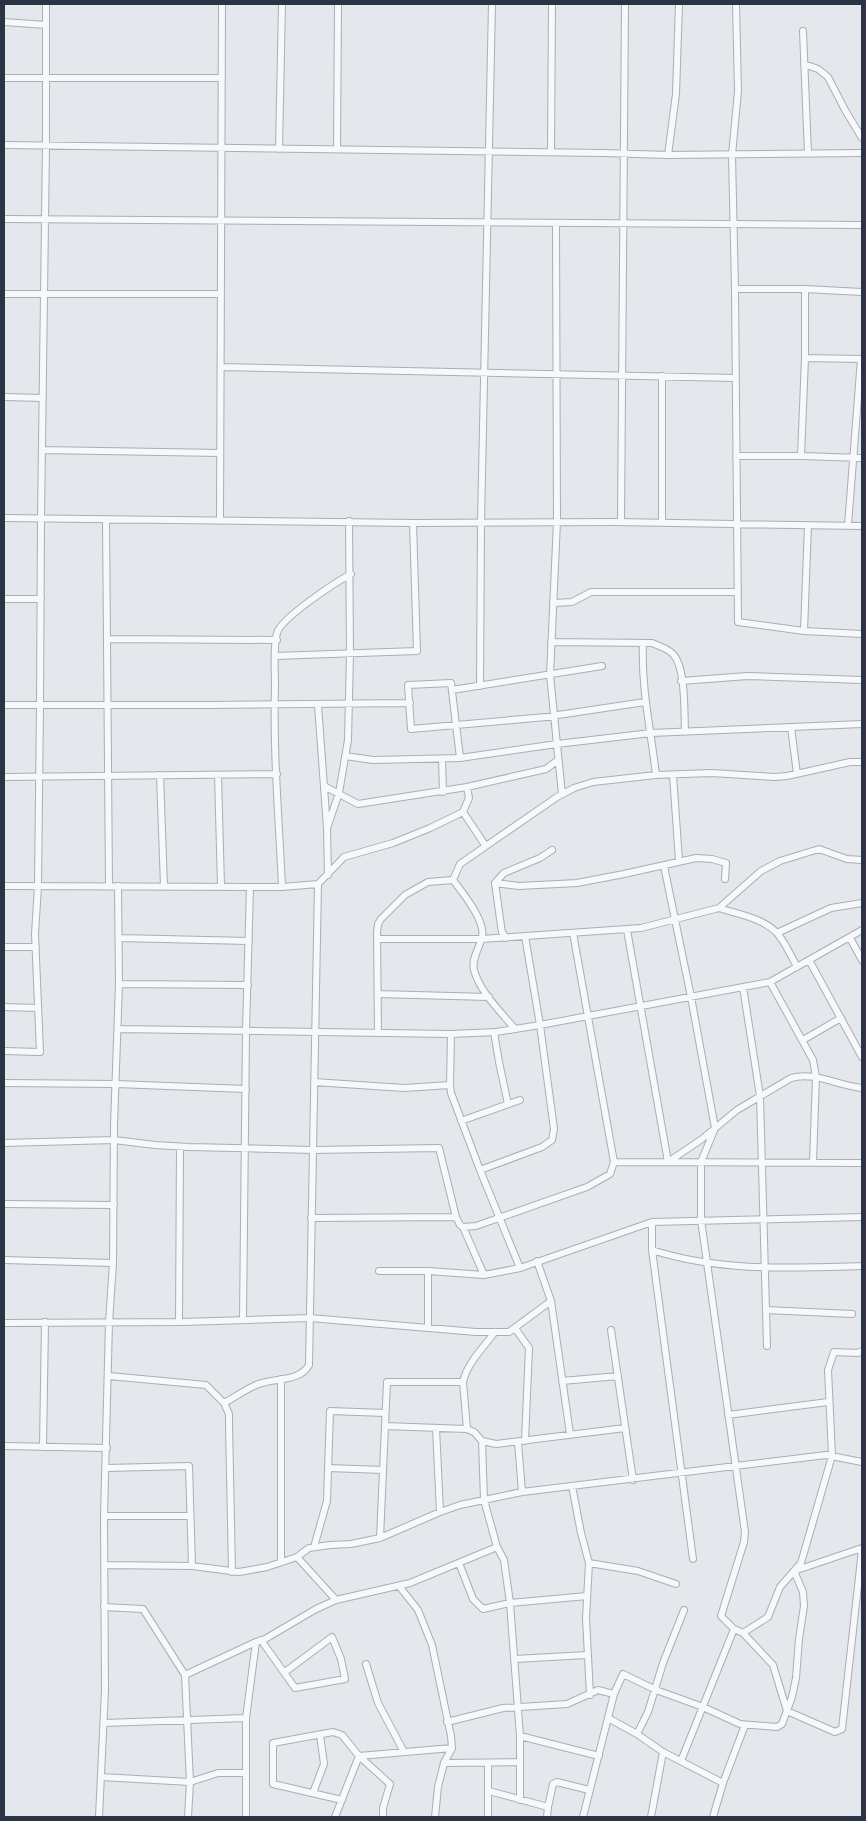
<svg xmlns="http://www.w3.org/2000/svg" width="866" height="1821" viewBox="0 0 866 1821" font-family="'PT Sans Narrow',sans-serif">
<rect width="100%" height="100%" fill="#e4e7ec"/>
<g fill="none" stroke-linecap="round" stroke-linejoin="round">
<g stroke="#a9aeb7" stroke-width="8">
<path id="street" d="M 736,4 L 738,91 L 732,155 L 735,289 L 738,622 L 804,631 L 862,634
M 4,22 L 46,25
M 803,31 L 808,154
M 804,64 L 818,69 L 828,77 L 845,110 L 862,138
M 4,78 L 222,78
M 4,145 L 604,153 L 668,155 L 862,153
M 279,149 L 282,4
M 337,149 L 338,4
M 551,152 L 552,4
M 668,155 L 676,94 L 679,4
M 4,219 L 862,225
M 556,223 L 557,522 L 550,675 L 562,794
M 735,289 L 805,289 L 862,292
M 4,294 L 221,294
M 805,358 L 862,359
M 221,367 L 735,378
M 662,376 L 662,522
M 4,397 L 43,398
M 42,450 L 220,453
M 736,456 L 801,456 L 862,458
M 801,456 L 805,358 L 805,289
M 4,518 L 413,523 L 615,522 L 862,526
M 106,519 L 109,886
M 220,520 L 222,4
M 621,522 L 625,4
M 848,525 L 861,359
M 4,599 L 41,599
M 553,603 L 572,602 L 591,592 L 738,592
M 804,631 L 808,525
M 107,639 L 277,640
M 551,642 L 652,643 C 659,646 667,648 673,654 C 686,668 684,711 685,730
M 643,643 C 641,688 651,731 656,775
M 275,656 L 417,651 L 413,523
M 681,681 L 748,676 L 862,680
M 480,686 L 481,522 L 492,4
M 452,690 L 602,666
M 4,705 L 210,705 L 410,703
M 318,705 L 327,828 L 328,875
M 791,727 L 797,774
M 345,756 L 373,760 L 460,758 L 557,744 L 651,733 L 862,724
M 460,758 C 457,733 454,708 451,683 L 408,685 L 411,729 L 546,717 L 558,715 L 645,702
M 442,759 L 443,792
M 160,775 L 164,886
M 218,775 L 221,886
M 673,775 L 679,861
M 4,777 L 277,774
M 324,786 L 358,804 L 467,787 L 546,769 L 558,760
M 463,812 L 485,845
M 327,828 L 339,793 L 348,740 L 350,654 L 349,521
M 664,866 L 691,997 L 715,1128 L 701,1162 L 701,1220 L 745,1532 L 744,1542 L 721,1616 L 734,1629 L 743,1633 L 773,1665 L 787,1711 L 835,1732 L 842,1729 L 862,1550
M 453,880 C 462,892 486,921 482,937 C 480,947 471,959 474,970 C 480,992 500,1011 515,1029
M 495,883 L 519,886 L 577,883 L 624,874 L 696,858 L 712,859 L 726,863 L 725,879
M 495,883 L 504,873 L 540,858 L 552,850
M 495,883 L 501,926 L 502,932 L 506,938
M 4,886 L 282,887 L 318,884 L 344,857 L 393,843 L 430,828 L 463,812 L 469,798 L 467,787
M 282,887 C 279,820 273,753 275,686 C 275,670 273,647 277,633 C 281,618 336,582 351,574
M 719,908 C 737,914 763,918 777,933 C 785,942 791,956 797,967
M 627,930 L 668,1162 L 702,1139 L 737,1110 L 791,1078 C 815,1071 838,1086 862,1088
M 777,933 L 831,908 L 862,903
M 119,938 L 249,941
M 850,938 L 862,960
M 377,939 L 482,939 L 641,928 L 719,908 L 761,871 L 780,861 L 819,849 L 847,859 L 862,860
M 4,947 L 36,947
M 809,960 L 862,1057
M 770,982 L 813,1060 L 816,1077 L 813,1162
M 119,984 L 248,985
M 743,987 L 760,1096 L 767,1346
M 378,994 L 489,997
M 4,1007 L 38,1008
M 118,1029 L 451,1034 L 496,1032 L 540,1025 L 770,982 L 862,930
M 494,1032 L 499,1062 L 508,1104
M 378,1033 L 377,932 L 378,924 L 381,919 L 405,895 L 428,882 L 453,880 L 460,864 L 557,797 L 574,788 L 593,782 L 656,775 L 711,773 L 775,777 L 787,776 L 850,762 L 862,762
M 451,1034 L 450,1085 L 451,1093 L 480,1170 L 520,1268
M 803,1040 L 841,1018
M 4,1051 L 40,1052 L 35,934 L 38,886 L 40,705 L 41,519 L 46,146 L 46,4
M 314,1082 L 404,1088 L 450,1085
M 4,1083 L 116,1084 L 246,1089
M 461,1121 L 520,1100
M 4,1143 L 114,1140 L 155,1145 L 189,1147 L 313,1150 L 439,1148 L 456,1217 L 460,1225 L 463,1227 L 476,1226 L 587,1187 L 610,1174 L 614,1162 L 573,933
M 614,1162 L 862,1163
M 480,1170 L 542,1147 L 552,1140 L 554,1129 L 540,1025 L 525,936
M 4,1204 L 114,1205
M 311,1218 L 456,1217
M 652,1222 L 652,1250 L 693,1559
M 463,1227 L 484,1275
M 652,1250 C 719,1272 793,1268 862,1266
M 4,1260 L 113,1263
M 537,1261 L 551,1301 L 570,1434
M 379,1271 L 428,1271 L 484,1275 L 520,1268 L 652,1222 L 862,1217
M 428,1271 L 428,1328
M 766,1310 L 852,1314
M 243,1320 L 246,1031 L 250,887
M 179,1322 L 180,1147
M 4,1323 L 183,1322 L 310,1318 L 476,1332 L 509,1332 L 551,1301
M 515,1328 L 529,1348 L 525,1441
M 611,1330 L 633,1480
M 109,1376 L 206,1385 L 224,1403 L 229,1414 L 229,1424 L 232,1572
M 562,1381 L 618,1376
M 224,1403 C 235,1397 245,1390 256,1385 C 273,1377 299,1383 309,1365 L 318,884
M 728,1415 L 828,1402
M 385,1426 L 467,1429 L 474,1432 L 482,1441 L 496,1444 L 625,1428
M 436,1428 L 440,1512
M 467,1429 L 463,1382 C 467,1363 484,1347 495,1332
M 482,1441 L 484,1500 L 497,1547 L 504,1560 L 510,1603 L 520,1736 L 520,1800
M 518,1442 L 522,1492
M 4,1446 L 107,1448
M 43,1447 L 45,1322
M 106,1468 L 189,1466 L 192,1566
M 328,1468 L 383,1470
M 572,1486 L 581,1533 L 589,1563 L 586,1618 L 590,1695
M 104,1516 L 190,1516
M 380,1538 L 387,1382 L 463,1382
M 314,1547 L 327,1501 L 330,1411 L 385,1413
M 297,1557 L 336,1600
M 281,1562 L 281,1379
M 459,1563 L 473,1599 L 483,1609 L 510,1603 L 587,1596
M 589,1563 L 638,1571 L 676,1584
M 105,1565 L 192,1566 L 239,1572 L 267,1567 L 297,1557 L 309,1548 L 330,1545 L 351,1544 L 380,1538 L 440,1512 L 460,1505 L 484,1500 L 522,1492 L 826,1455 L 862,1462
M 399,1586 L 418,1610 L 432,1645 L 451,1736 L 452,1748 L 444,1763 L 438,1787 L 435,1817
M 104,1607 L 143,1609 L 185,1675 L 190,1782 L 188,1817
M 743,1633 L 768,1617 L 780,1587 L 801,1563 L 832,1456 L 828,1370 L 834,1352 L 858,1353 L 862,1351
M 261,1640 L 295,1688 L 345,1679 L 341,1659 L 332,1637 L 285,1672
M 515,1659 L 587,1655
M 366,1664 L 378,1703 L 404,1752
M 185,1675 L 256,1642
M 608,1718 L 637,1734 L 663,1752 L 723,1783
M 447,1722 L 503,1708 L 567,1704 L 598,1690 L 614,1694
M 104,1723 L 246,1718
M 637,1734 L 648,1712 L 663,1663 L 684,1610
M 520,1736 L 599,1756
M 359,1756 L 452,1748
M 681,1761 L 734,1629
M 444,1763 L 520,1762
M 101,1777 L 190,1782 L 218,1773 L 246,1773
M 489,1791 L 548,1807 L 553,1784 L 557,1782 L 589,1790
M 313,1793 L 324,1764 L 320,1735
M 342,1800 L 273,1784 L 273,1743 L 333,1732 L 342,1735 L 359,1756 L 390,1784 L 383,1808 L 383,1817
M 99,1817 L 105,1690 L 104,1516 L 109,1323 L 113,1263 L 114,1125 L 119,984 L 118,886
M 246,1817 L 246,1718 L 256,1642 L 265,1639 L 316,1609 L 336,1600 L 410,1583 L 497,1547
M 335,1817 L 359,1756
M 488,1817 L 488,1763
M 547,1817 L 548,1807
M 583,1817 L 614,1694 L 623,1674 L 656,1690 L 703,1707 L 740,1724 L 777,1727 L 782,1724 L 792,1697 L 796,1678 L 799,1639 L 804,1606 L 803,1592 L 794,1571 L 862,1548
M 651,1817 L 663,1752
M 713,1817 L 723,1783 L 745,1725"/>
</g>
<use href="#street" stroke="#f7f8fa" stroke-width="6"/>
</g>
<rect width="866" height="1821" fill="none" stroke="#2b3445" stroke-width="10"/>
</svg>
